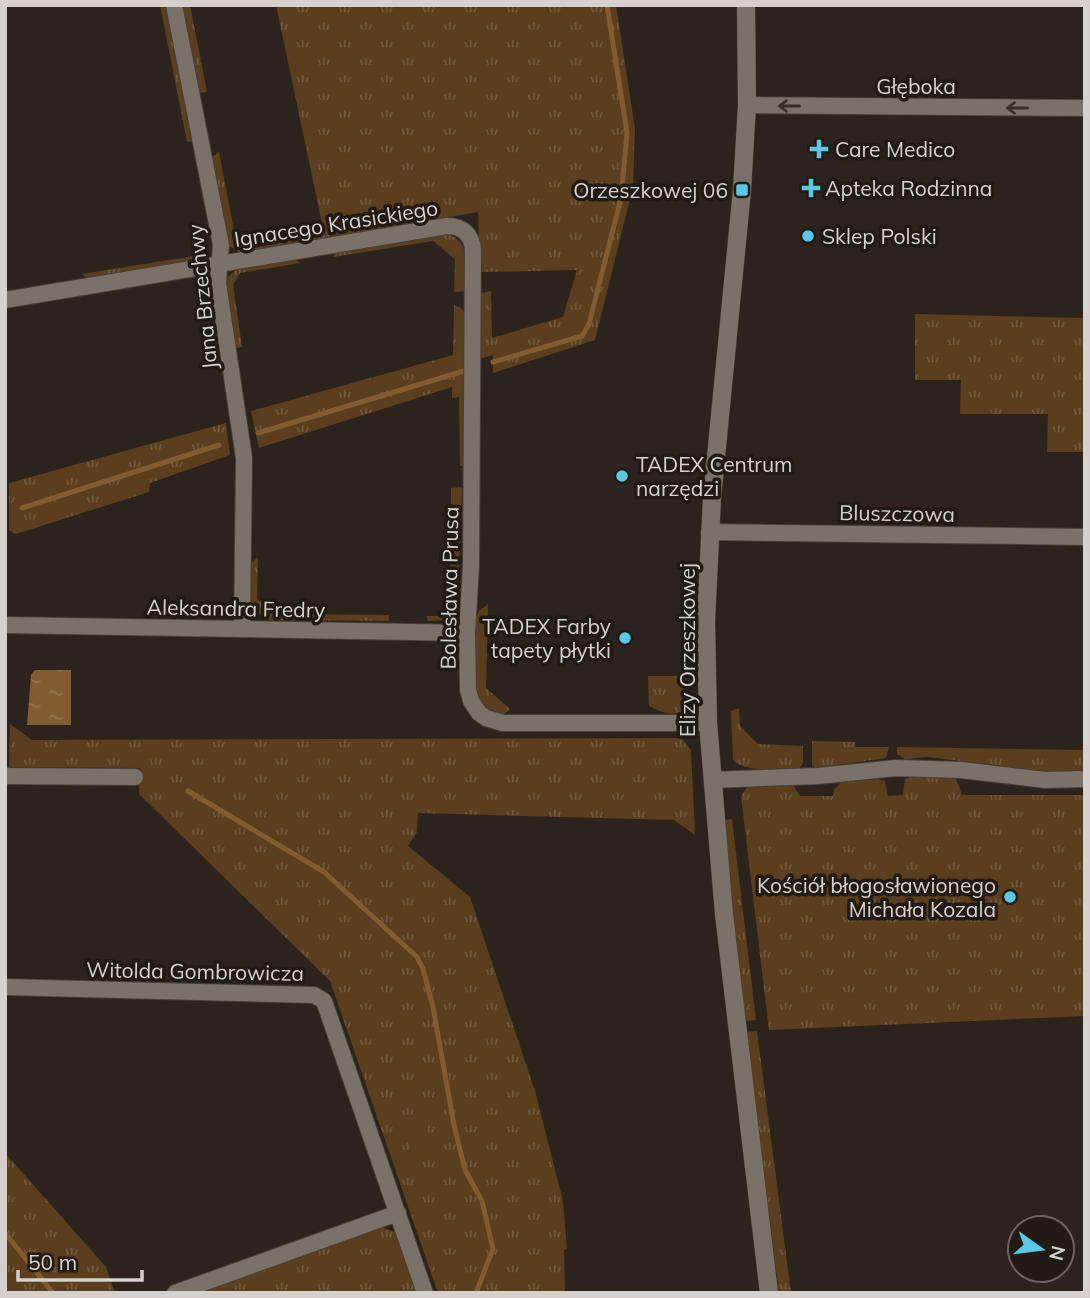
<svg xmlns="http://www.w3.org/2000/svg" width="1090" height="1298" viewBox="0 0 1090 1298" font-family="Mulish,sans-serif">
<defs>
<pattern id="grass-tufts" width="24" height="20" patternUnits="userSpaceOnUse" patternTransform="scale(1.75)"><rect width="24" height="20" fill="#5a3e1e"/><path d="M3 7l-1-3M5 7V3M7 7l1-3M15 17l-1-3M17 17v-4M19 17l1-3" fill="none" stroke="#71593e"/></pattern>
<pattern id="water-ripples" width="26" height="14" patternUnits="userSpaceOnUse" patternTransform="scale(1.75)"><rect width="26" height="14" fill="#815c31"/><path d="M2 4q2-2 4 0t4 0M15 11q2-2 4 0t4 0" fill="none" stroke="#92724e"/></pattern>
</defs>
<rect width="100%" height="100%" fill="#2c241c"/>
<path fill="url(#grass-tufts)" d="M 160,5 L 167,5 L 194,141 L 187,142 Z
M 181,5 L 190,5 L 207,92 L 198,93 Z
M 276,5 L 616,5 L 635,129 L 633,187 L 595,340 L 493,373 L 493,355 L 479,359 L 481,293 L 491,291 L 492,338 L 563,317 L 577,270 L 480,272 L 478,212 L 313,241 L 311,231 L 323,228 Z
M 219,152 L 234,231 L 255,242 L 296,234 L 298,243 L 239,252 L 229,246 L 212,157 Z
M 448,234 C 472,242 466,271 466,291 L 454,292 L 455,259 L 433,241 L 333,257 L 335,253 Z
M 199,251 L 209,258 L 88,279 L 82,274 L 194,256 Z
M 294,259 L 301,263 L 240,273 L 233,285 L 242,347 L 235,348 L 224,285 C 232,260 271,262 294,259 Z
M 454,305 L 461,308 L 466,315 L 464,466 L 460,466 L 459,397 L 452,398 L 452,387 L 259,448 L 251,411 L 453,355 Z
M 915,314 L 1085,318 L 1085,452 L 1047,452 L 1048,414 L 960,414 L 961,380 L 915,380 Z
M 226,423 L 230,455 L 150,483 L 149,492 L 16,534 L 9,530 L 9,483 Z
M 462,487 L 458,608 L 448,620 L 428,621 L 426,616 L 439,616 L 450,603 L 451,488 Z
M 258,557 L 257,599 L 276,614 L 389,615 L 389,621 L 267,620 L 253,608 L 250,602 L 251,563 Z
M 488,604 L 486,688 L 510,709 L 503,715 C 494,713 485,709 480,701 C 472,686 476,636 476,617 L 479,611 Z
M 648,676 L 686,676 L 687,708 C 674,718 663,713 649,706 Z
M 739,708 L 740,726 L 758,744 L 803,746 L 803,763 L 799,769 C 782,769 744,773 733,760 L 731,711 Z
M 10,724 L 32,740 L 681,738 L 691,750 L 695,835 L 674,820 L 418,813 L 417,832 L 408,846 L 470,897 L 535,1091 L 563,1201 L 567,1249 L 564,1250 L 565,1293 L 438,1293 L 330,981 L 139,794 L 140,768 L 9,767 Z
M 812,741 L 855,742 L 855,747 L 889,747 L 886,758 L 817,768 L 812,766 Z
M 897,747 L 1085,750 L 1085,774 L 1028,772 L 994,765 L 928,757 L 905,759 L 897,754 Z
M 950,775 L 956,779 L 962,795 L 1085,795 L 1085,1016 L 769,1030 L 741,796 L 751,782 L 791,782 L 800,796 L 833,796 L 834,790 L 841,782 L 878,779 L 885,781 L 888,796 L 903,795 L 905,779 L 913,776 Z
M 732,819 L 756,1020 L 746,1021 L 727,870 L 724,820 Z
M 757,1031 L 791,1293 L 779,1293 L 746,1032 Z
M 5,1153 L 106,1267 L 115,1293 L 5,1293 Z
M 381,1227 L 395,1232 L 417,1293 L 199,1293 Z"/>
<path fill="#5a3e1e" d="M 420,1112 L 433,1152 L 413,1158 L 400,1119 Z"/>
<path fill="url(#water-ripples)" d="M 35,670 L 71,670 L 71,725 L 27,725 L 31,675 Z"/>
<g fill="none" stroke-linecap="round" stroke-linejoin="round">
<path stroke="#815c31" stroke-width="5" d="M 493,362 L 582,336 L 589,324 L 621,198 L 627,133 L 607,5
M 258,433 L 464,371
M 22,508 L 219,445
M 188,791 L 324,872 L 417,957 L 423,969 L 433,1007 L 454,1125 L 465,1170 L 482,1201 L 493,1249 L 476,1293
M 5,1233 L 53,1293"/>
<g stroke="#464039" stroke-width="18">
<path id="minor" d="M 174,5 L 221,245 L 218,283 L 244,458 L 242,629
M 747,105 L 1085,108
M 5,300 L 447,226 C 463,226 472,235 473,250 L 471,566 L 467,633 L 468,690 L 471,701 L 479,713 L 486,718 L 503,723 L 708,723
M 709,532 L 1085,537
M 5,625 L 467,633
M 5,776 L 135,777
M 712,780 L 818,776 L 896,768 L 961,770 L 1045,780 L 1085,779
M 5,987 L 314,995 L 324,1001 L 425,1293
M 175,1293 L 398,1213"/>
</g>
<g stroke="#464039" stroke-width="19">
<path id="tertiary" d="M 746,5 L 747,105 L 742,190 L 712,498 L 706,621 L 708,723 L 724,914 L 769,1293"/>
</g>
<use href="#minor" stroke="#7a7168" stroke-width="16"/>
<use href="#tertiary" stroke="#7a7168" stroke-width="18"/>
</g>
<defs><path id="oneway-shaft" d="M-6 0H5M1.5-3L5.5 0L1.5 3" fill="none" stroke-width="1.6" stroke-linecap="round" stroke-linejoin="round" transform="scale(1.75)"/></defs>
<g stroke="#383028">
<use href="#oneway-shaft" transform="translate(789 106) rotate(-180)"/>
<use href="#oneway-shaft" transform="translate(1017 108) rotate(-180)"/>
</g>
<g fill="#5ac8e5" stroke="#221b13" stroke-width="2.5">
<path d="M815.5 138.5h7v7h7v7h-7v7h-7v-7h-7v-7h7z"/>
<path d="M807.5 177.5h7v7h7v7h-7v7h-7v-7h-7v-7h7z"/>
<rect x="735" y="183" width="14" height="14" rx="3.5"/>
<circle cx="808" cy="236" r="7"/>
<circle cx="622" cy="476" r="7"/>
<circle cx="625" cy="638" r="7"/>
<circle cx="1010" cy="897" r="7"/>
</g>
<g text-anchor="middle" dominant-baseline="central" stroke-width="7" stroke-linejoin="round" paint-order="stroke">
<g font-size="21" fill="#d6d1cc" stroke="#221b13">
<text x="916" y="86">Głęboka</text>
<text transform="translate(336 223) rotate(-9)">Ignacego Krasickiego</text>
<text transform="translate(202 297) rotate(-96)">Jana Brzechwy</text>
<text transform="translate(897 513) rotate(1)">Bluszczowa</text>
<text transform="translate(449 588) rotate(-89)">Bolesława Prusa</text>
<text transform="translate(236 608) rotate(1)">Aleksandra Fredry</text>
<text transform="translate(687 650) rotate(-90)">Elizy Orzeszkowej</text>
<text transform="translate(195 971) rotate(1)">Witolda Gombrowicza</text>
</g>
<g font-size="21" fill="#d6d1cc" stroke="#221b13" text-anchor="start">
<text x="835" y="149">Care Medico</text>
<text x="825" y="188">Apteka Rodzinna</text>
<text x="728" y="190" text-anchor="end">Orzeszkowej 06</text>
<text x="822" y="236">Sklep Polski</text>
<text x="636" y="464">TADEX Centrum<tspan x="636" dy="24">narzędzi</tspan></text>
<text x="611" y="626" text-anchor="end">TADEX Farby<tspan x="611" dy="24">tapety płytki</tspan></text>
<text x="996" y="885" text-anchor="end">Kościół błogosławionego<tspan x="996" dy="24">Michała Kozala</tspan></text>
</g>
</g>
<rect width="1090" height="1298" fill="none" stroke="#d6d1cc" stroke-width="14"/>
<g transform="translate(1041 1249) rotate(104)"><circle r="33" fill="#221b13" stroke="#6a645d" stroke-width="2"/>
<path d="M0-5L12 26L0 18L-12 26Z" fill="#5ac8e5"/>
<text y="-10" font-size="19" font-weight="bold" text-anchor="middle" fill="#d6d1cc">N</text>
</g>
<path d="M18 1270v10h124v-10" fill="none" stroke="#d6d1cc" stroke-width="3.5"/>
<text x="28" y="1270" font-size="21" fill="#d6d1cc" stroke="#221b13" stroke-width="5" paint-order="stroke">50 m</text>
</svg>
